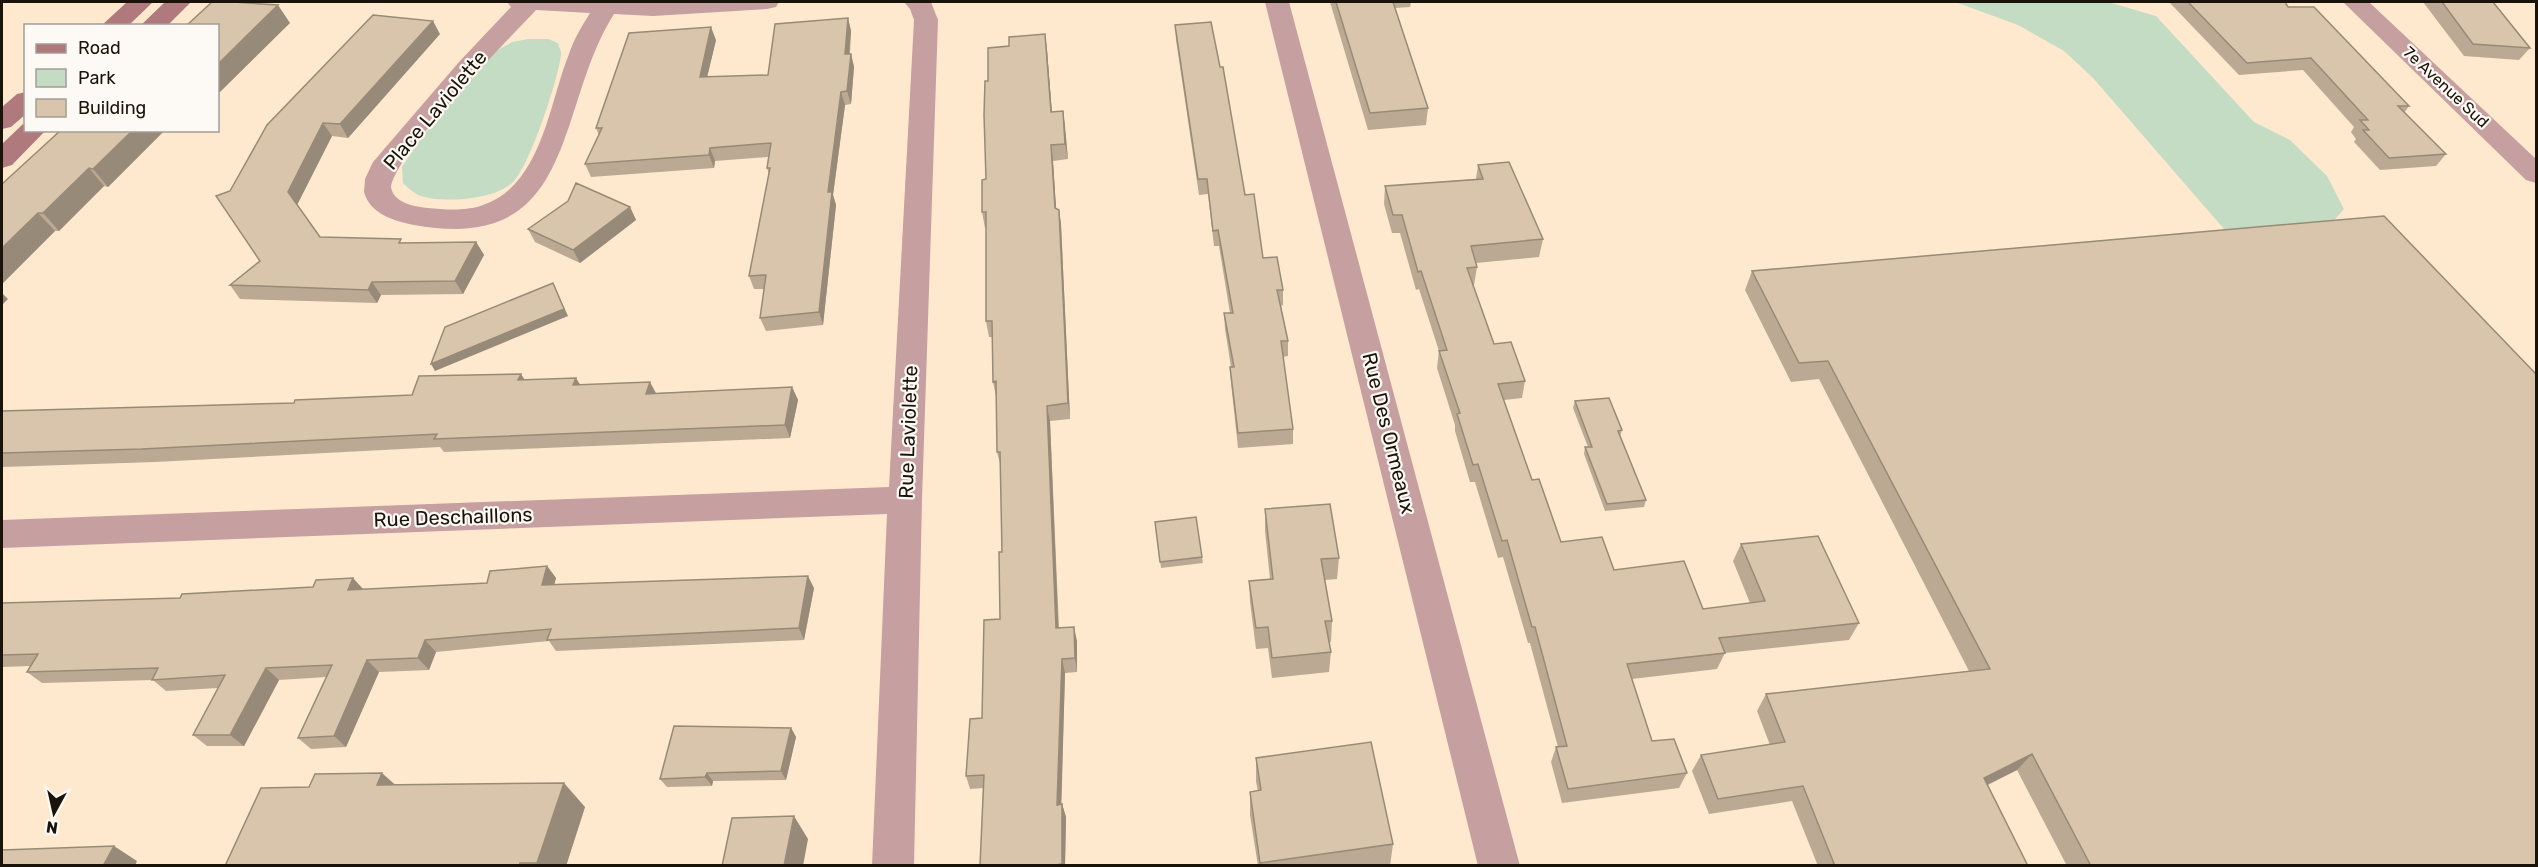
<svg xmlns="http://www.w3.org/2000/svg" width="2538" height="867" viewBox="0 0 2538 867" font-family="Rubik,sans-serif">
<rect width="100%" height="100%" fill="#fee9ce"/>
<path fill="#c4dcc4" d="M 1959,2 L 2108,2 L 2156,16 L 2254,122 L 2290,140 L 2327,176 L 2344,209 L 2319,237 L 2237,244 L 2093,78 L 2064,51 L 2018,25 L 1958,3 Z
M 528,39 L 548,39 L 558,43 C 559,48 562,51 561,56 C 557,82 531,162 514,181 C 497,200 440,204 418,195 C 413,192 407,187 403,183 L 402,167 L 421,138 L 496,51 L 512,42 Z"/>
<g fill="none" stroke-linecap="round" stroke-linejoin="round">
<path fill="#c69fa1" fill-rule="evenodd" d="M 507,2 L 779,2 L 776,7 L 767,9 L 653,16 L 614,14 C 554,108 579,255 414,225 C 394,221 370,214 364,192 L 365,179 L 373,162 L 459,62 L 511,7 ZM 536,10 L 590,13 C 582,26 574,39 569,54 C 549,103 542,185 483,205 C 467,211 446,210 428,208 C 416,207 393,203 391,187 C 396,153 507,41 536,10 Z
M 904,2 L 931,2 L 938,20 L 922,500 L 914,866 L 872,866 L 887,514 L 2,548 L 2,520 L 889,487 L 914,20 L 910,9 Z
M 1265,2 L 1289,2 L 1520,866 L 1478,866 Z
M 2343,2 L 2369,2 L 2536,159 L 2536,183 L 2526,180 Z"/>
<path fill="#b0797d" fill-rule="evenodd" d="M 127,2 L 153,2 L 128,26 L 101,26 Z
M 165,2 L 191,2 L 167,26 L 140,26 Z
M 26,92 L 26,114 L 11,127 L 2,129 L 2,107 L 17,94 Z
M 23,124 L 26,130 L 46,130 L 12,165 L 2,168 L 2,144 Z"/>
</g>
<path fill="#bba993" d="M 1330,2 L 1411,2 L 1410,7 L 1395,8 L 1428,108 L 1426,125 L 1368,130 Z
M 2169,2 L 2285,2 L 2288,7 L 2409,106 L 2404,113 L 2446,154 L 2436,166 L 2380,170 L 2354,142 L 2356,139 L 2351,132 L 2354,127 L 2303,70 L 2239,75 Z
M 2423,2 L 2493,2 L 2530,48 L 2519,60 L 2464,56 Z
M 848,18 L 851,31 L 850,54 L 851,54 L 854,67 L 851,104 L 845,105 L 833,195 L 836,205 L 823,325 L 766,331 L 760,318 L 764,289 L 754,289 L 749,276 L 769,174 L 767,168 L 768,157 L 715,161 L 714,168 L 591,177 L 585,164 L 599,135 L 596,128 L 716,40 L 707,77 L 768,75 Z
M 1175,25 L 1245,195 L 1263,258 L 1283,290 L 1283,305 L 1281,306 L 1288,341 L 1288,356 L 1283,357 L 1293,429 L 1293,444 L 1238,448 L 1231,383 L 1230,367 L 1231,367 L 1225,329 L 1224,313 L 1230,313 L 1219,246 L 1214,246 L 1208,194 L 1199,195 L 1176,40 Z
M 440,34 L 348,138 L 332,136 L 297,205 L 320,237 L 403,243 L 476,242 L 484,255 L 463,294 L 381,295 L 377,303 L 240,299 L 230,285 L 260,261 L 230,191 Z
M 1045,34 L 1047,50 L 1052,112 L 1063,111 L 1068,159 L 1053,161 L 1056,208 L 1059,210 L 1061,225 L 1070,419 L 1050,421 L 1059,628 L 1077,641 L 1077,672 L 1065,673 L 1061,804 L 1062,804 L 1066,817 L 1065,866 L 980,866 L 983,788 L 970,789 L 966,776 L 982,718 L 1000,619 L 1002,552 L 1001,467 L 997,452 L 996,397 L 993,382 L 992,337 L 989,337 L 986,321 L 986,227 L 985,228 L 982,212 L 986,179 L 988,81 L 1009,46 Z
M 61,130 L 165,130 L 108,187 L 104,186 L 59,231 L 55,231 L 2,284 L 2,184 Z
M 1478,165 L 1543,239 L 1539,257 L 1476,263 L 1477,267 L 1474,285 L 1473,285 L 1494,344 L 1525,381 L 1522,398 L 1504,400 L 1532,480 L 1561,542 L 1614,570 L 1703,609 L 1750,603 L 1733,561 L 1741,544 L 1859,623 L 1849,640 L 1725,653 L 1717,669 L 1632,679 L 1652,741 L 1687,773 L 1679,788 L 1562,803 L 1551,762 L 1556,747 L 1558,747 L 1530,643 L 1528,643 L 1503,557 L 1498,558 L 1475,482 L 1470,482 L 1455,431 L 1455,425 L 1437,368 L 1439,351 L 1419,289 L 1416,290 L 1400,233 L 1392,233 L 1384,204 L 1385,186 L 1476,179 Z
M 630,207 L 636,220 L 580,263 L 535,242 L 528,229 Z
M 1752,271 L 2536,866 L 2067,866 L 2017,770 L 1988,785 L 2028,866 L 1818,866 L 1792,801 L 1709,814 L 1692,771 L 1701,755 L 1770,745 L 1757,711 L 1766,694 L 1969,671 L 1819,379 L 1791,382 L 1745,290 Z
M 521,374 L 524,380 L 580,384 L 656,393 L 792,387 L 798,400 L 790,438 L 444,452 L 440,447 L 155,462 L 2,467 L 2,411 L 294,403 L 412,395 Z
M 1575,401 L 1622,430 L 1620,436 L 1646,500 L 1644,507 L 1605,511 L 1584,454 L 1585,447 L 1588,447 L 1573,408 Z
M 1265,509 L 1339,558 L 1337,579 L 1325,580 L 1332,621 L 1331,642 L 1329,642 L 1331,652 L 1329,672 L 1272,678 L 1268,648 L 1256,649 L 1250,602 L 1249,581 L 1270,579 L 1265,531 Z
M 1155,522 L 1202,557 L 1203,563 L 1161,568 Z
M 547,566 L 556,578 L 554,585 L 814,588 L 804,640 L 556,651 L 549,641 L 436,652 L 429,670 L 379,672 L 346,747 L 311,749 L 298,738 L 326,677 L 279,680 L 244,746 L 207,746 L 193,735 L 218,688 L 166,691 L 153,680 L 42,683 L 27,672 L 30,666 L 2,667 L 2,603 L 180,598 L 487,583 Z
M 791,728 L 796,737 L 786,780 L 713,781 L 712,786 L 667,787 L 660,779 Z
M 1256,758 L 1393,844 L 1390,866 L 1258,866 L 1250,815 L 1250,792 L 1258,791 L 1256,782 Z
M 396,785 L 585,807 L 566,866 L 225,866 Z"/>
<path fill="#988a78" d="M 278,5 L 290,23 L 218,94 L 218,64 Z
M 848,18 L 851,31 L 848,67 L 845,54 Z
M 433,21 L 440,34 L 348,138 L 340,124 Z
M 711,27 L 716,40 L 704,90 L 700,77 Z
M 1045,34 L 1047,50 L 1053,127 L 1051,112 Z
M 851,54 L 854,67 L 851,104 L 847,91 Z
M 841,92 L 845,105 L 833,195 L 836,205 L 823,325 L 819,312 L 828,192 Z
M 1063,111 L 1065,126 L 1068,159 L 1065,144 Z
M 323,123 L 332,136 L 297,205 L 288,192 Z
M 133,130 L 165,130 L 108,187 L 93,169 Z
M 1051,145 L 1053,161 L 1057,223 L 1055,208 Z
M 710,148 L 715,161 L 714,168 L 709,155 Z
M 89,168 L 104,186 L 59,231 L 43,213 Z
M 630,207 L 636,220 L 580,263 L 573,250 Z
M 1059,210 L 1061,225 L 1070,419 L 1068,403 Z
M 38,213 L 55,231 L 2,284 L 2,248 Z
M 476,242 L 484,255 L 463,294 L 455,281 Z
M 372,282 L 381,295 L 377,303 L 368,290 Z
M 553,283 L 568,316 L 435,371 L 431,364 Z
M 2,293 L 8,299 L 2,305 Z
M 521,374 L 529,387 L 518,380 Z
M 576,378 L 584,391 L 573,385 Z
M 650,382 L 657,395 L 646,394 Z
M 792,387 L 798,400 L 790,438 L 785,425 Z
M 1047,406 L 1050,421 L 1059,642 L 1056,628 Z
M 547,566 L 556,578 L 551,597 L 542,585 Z
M 808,576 L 814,588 L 804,640 L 799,628 Z
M 353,578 L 364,590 L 348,590 Z
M 1074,627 L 1077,641 L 1077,672 L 1075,658 Z
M 425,640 L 436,652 L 429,670 L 418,658 Z
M 1062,659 L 1065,673 L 1061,817 L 1057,805 Z
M 367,660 L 379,672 L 346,747 L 334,736 Z
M 266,668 L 279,680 L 244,746 L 230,735 Z
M 791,728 L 796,737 L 786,780 L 781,771 Z
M 2032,754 L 2017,770 L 1970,793 L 1984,778 Z
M 382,773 L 409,797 L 377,785 Z
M 707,773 L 713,781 L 712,786 L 705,777 Z
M 564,783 L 585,807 L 566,866 L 540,866 L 537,863 Z
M 1062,804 L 1066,817 L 1065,866 L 1062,866 Z
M 794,816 L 808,839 L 803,866 L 784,866 Z
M 114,846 L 137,861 L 135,866 L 103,866 Z"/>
<path fill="#d9c5ab" stroke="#988a78" stroke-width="1.5" d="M 212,2 L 233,2 L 278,5 L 218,64 L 218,26 L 186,26 Z
M 1336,2 L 1393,2 L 1428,108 L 1370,113 Z
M 2188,2 L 2285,2 L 2288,7 L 2314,7 L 2409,106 L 2398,106 L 2446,154 L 2389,158 L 2363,130 L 2369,130 L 2360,120 L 2368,120 L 2311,58 L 2247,63 Z
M 2442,2 L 2493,2 L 2530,48 L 2473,44 Z
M 373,15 L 433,21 L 340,124 L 323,123 L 288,192 L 320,237 L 401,239 L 399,243 L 476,242 L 455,281 L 372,282 L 368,290 L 230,285 L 260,261 L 216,196 L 230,191 L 267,125 Z
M 848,18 L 845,54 L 851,54 L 847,91 L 841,92 L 828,192 L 832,192 L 819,312 L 760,318 L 766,275 L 749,276 L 770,168 L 767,168 L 771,143 L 710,148 L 709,155 L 585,164 L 602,128 L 596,128 L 629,33 L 711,27 L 700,77 L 768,75 L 775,24 Z
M 1211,22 L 1220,67 L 1223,67 L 1245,195 L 1254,194 L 1263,258 L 1277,257 L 1283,290 L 1277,290 L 1288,341 L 1281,341 L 1293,429 L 1238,433 L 1230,367 L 1234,367 L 1224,313 L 1233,313 L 1218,230 L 1213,231 L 1207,179 L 1198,179 L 1175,25 Z
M 1045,34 L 1051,112 L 1063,111 L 1065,144 L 1051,145 L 1055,208 L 1059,210 L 1068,403 L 1047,406 L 1056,628 L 1074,627 L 1075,658 L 1062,659 L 1057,805 L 1062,804 L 1062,864 L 1048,866 L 980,866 L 984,775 L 966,776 L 970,719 L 982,718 L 984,620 L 1000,619 L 999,552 L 1002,552 L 1000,452 L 997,452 L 996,381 L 993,382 L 992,321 L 986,321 L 986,212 L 982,212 L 982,180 L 986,179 L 984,115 L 985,81 L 988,81 L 988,48 L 1009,46 L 1009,37 Z
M 61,130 L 133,130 L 93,169 L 89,168 L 43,213 L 38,213 L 2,248 L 2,184 Z
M 1509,162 L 1543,239 L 1471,246 L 1477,267 L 1467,268 L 1494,344 L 1511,342 L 1525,381 L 1498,384 L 1532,480 L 1539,479 L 1561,542 L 1602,537 L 1614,570 L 1684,561 L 1703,609 L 1765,601 L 1741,544 L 1818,536 L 1859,623 L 1719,638 L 1725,653 L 1627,664 L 1652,741 L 1674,739 L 1687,773 L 1568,789 L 1556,747 L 1567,746 L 1535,627 L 1532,627 L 1507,540 L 1502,541 L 1478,464 L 1473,465 L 1457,414 L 1460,413 L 1439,351 L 1447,350 L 1421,271 L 1418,272 L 1402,215 L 1393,215 L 1385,186 L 1483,179 L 1478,165 Z
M 576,183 L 630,207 L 573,250 L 528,229 L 568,201 Z
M 2384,216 L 2536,374 L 2536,866 L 2091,866 L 2032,754 L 1984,778 L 2028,866 L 1835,866 L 1803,786 L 1718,799 L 1701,755 L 1785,742 L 1766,694 L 1990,669 L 1828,361 L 1799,363 L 1752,271 Z
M 553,283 L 564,309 L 431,364 L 445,327 Z
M 521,374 L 518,380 L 576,378 L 573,385 L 650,382 L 646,394 L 792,387 L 785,425 L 434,439 L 437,434 L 142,449 L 2,453 L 2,411 L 294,403 L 295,400 L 412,395 L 419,376 Z
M 1609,398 L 1622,430 L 1618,431 L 1646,500 L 1607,504 L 1585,447 L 1592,447 L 1575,401 Z
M 1330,504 L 1339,558 L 1321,559 L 1332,621 L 1325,621 L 1331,652 L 1272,658 L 1268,627 L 1256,628 L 1249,581 L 1273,579 L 1265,509 Z
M 1196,517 L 1202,557 L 1160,562 L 1155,522 Z
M 547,566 L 542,585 L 808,576 L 799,628 L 547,640 L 551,629 L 425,640 L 418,658 L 367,660 L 334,736 L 298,738 L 332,665 L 266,668 L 230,735 L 193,735 L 225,675 L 152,680 L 158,668 L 27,672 L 38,654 L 2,655 L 2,603 L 180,598 L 182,594 L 313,587 L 316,580 L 353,578 L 348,590 L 487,583 L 490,571 Z
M 674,726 L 791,728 L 781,771 L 707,773 L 705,777 L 660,779 Z
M 1371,742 L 1393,844 L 1260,863 L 1250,792 L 1261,790 L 1256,758 Z
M 382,773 L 377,785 L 564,783 L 537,863 L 520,863 L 519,866 L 225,866 L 261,788 L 309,787 L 315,774 Z
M 794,816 L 784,866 L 722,866 L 732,818 Z
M 114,846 L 103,866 L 2,866 L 2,850 Z"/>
<g text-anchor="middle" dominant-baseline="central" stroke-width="4.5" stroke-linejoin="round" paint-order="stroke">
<g font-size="16" fill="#1a1309" stroke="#fdf9f4">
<text transform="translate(2446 87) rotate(43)">7e Avenue Sud</text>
</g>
<g font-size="20" fill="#1a1309" stroke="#fdf9f4">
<text transform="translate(435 110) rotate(-50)">Place Laviolette</text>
<text transform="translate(908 432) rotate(-88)">Rue Laviolette</text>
<text transform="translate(1389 433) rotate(76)">Rue Des Ormeaux</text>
<text transform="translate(453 517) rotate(-2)">Rue Deschaillons</text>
</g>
</g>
<rect width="2538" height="867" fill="none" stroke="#1a1309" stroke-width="6"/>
<rect x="24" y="24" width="195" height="108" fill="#fdf9f4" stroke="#a29d96" stroke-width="1.5"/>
<rect x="36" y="44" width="30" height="9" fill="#b0797d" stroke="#a29d96" stroke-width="1.5"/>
<text x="78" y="54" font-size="18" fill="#1a1309">Road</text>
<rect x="36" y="69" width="30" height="18" fill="#c4dcc4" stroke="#a29d96" stroke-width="1.5"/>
<text x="78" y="84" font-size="18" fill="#1a1309">Park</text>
<rect x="36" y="99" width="30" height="18" fill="#d9c5ab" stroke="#a29d96" stroke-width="1.5"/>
<text x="78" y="114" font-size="18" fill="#1a1309">Building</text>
<g transform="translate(54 813) rotate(188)" stroke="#fdf9f4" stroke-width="4.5" paint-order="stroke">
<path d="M0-4.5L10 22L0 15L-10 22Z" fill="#1a1309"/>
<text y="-9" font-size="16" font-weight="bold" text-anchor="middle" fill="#1a1309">N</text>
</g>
</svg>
